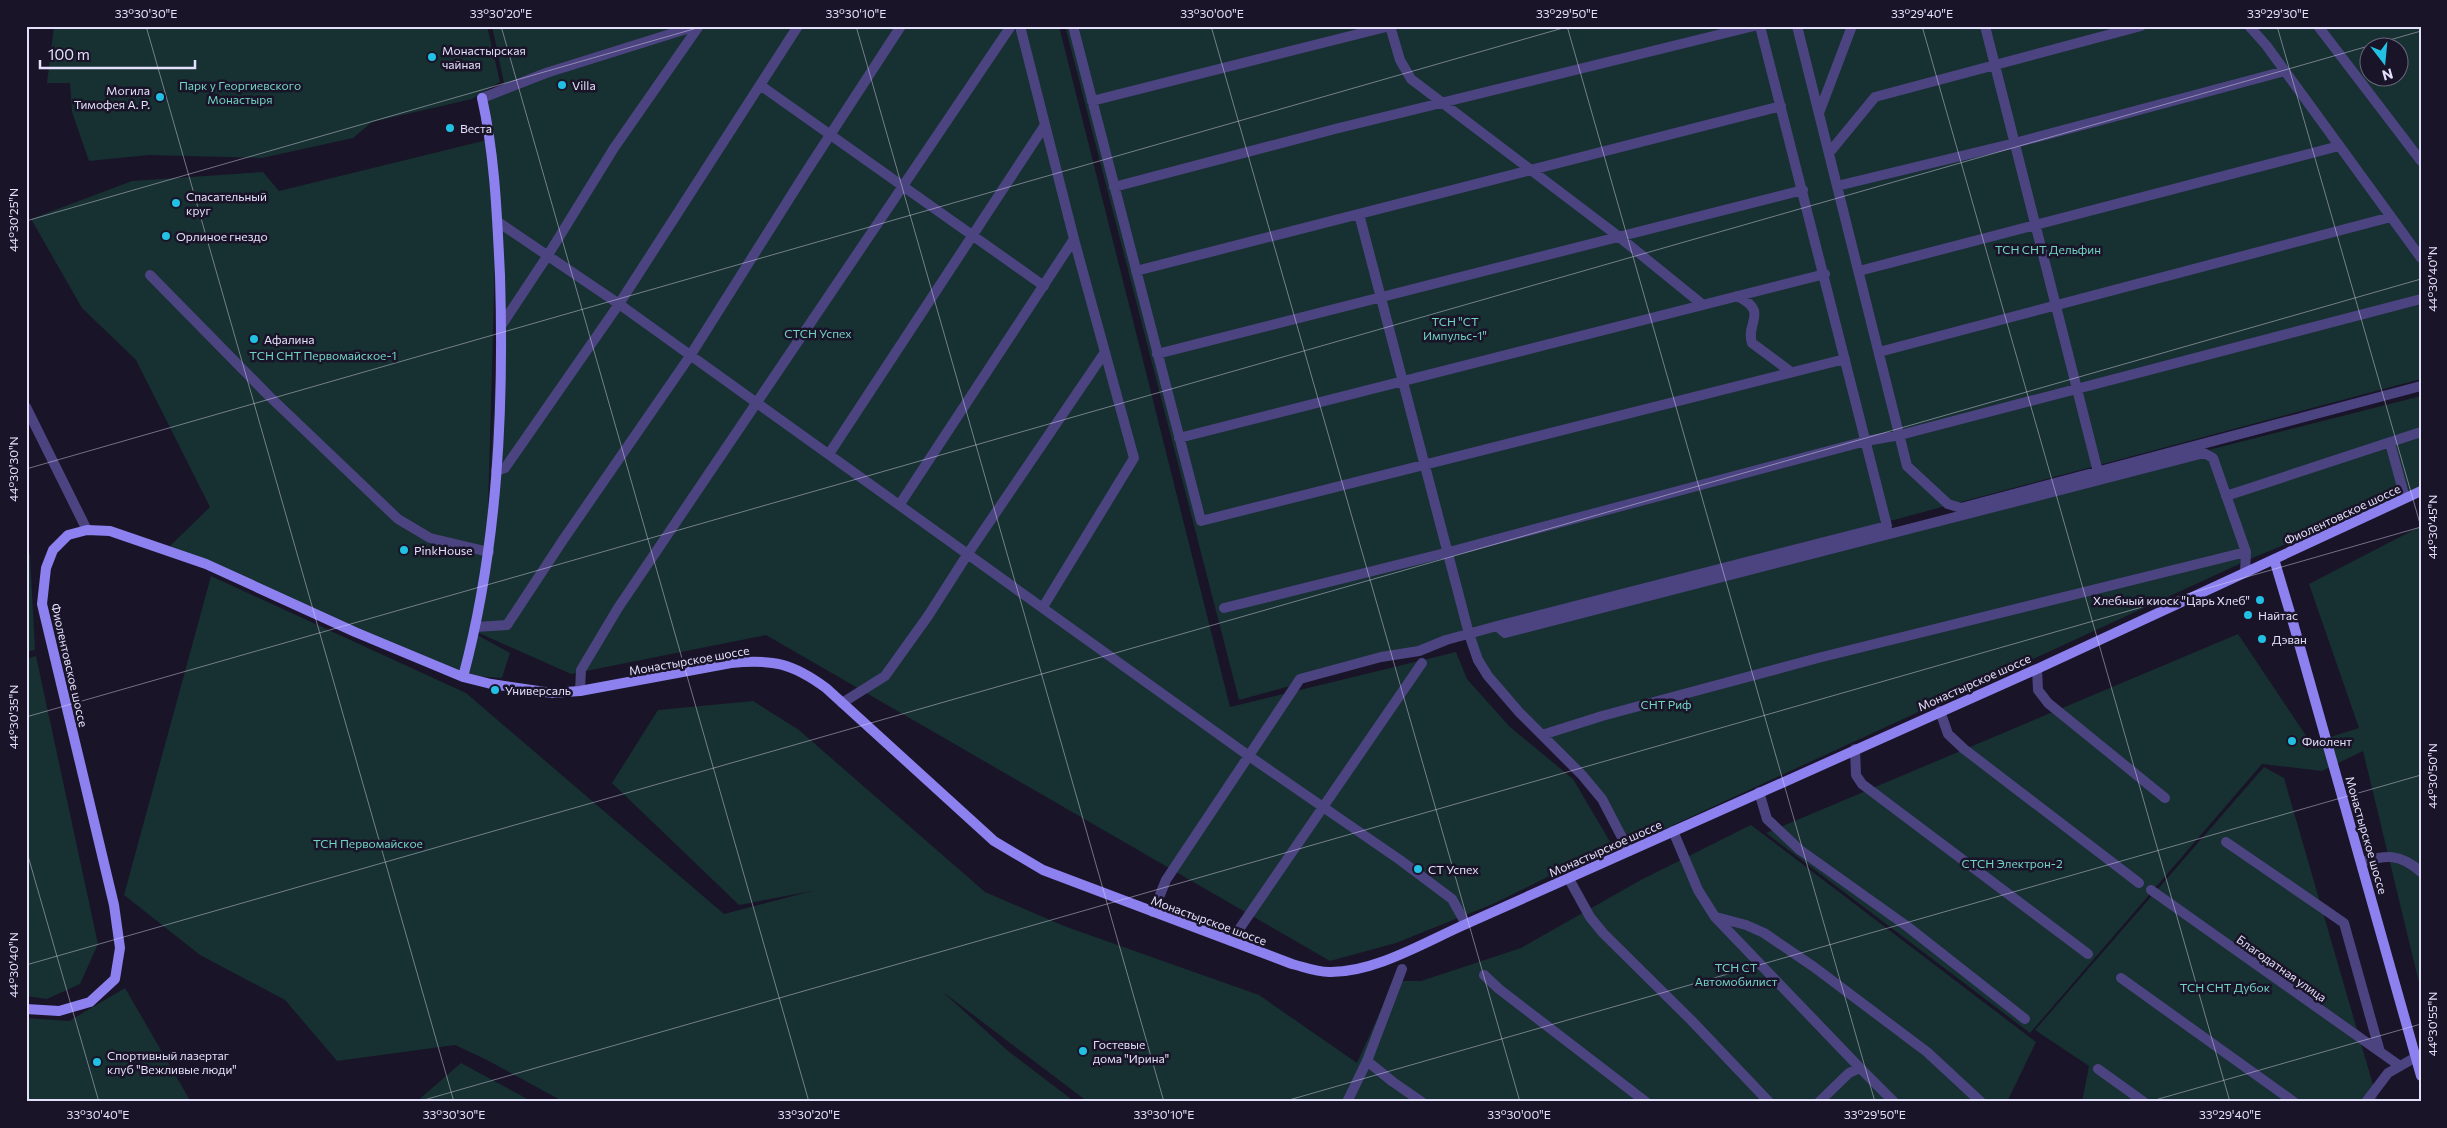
<svg xmlns="http://www.w3.org/2000/svg" width="2447" height="1128" viewBox="0 0 2447 1128" font-family="Commissioner,sans-serif">
<rect width="100%" height="100%" fill="#191428"/>
<path fill="#173031" fill-rule="evenodd" d="M 54,26 L 487,26 L 500,82 L 472,99 L 372,122 L 353,138 L 262,158 L 149,155 L 89,161 L 72,112 L 70,83 L 47,83 Z
M 492,26 L 1059,26 L 1230,707 L 1456,652 L 1467,679 L 1510,727 L 1573,779 L 1612,845 L 1493,904 L 1396,943 L 1330,961 L 766,635 L 571,674 L 472,630 L 472,632 L 510,653 L 502,678 L 471,676 L 353,628 L 170,546 L 210,507 L 136,360 L 82,308 L 31,219 L 132,181 L 263,172 L 279,191 L 487,140 L 496,222 L 487,547 L 497,349 L 498,216 L 486,100 L 504,83 Z
M 1065,26 L 2248,26 L 2421,266 L 2421,379 L 1890,521 L 1239,700 Z
M 2254,26 L 2314,26 L 2421,168 L 2421,249 Z
M 2321,26 L 2421,26 L 2421,156 ZM 2370,48 L 2400,48 L 2400,78 L 2370,78 Z
M 2421,396 L 2421,488 L 2248,560 L 1632,844 L 1558,751 L 1480,665 L 1472,637 Z
M 2421,526 L 2421,991 L 2363,751 L 2322,771 L 2262,764 L 2030,1033 L 1766,833 L 2238,634 L 2311,743 L 2359,728 L 2309,584 Z
M 26,546 L 30,555 L 35,650 L 26,652 Z
M 211,576 L 466,693 L 724,914 L 812,891 L 739,905 L 612,783 L 658,710 L 753,701 L 799,730 L 985,892 L 1064,926 L 1259,995 L 1357,1063 L 1394,981 L 1421,981 L 1521,948 L 1639,881 L 1751,825 L 2036,1042 L 2007,1102 L 1088,1102 L 943,992 L 1008,1051 L 1075,1102 L 564,1102 L 487,1060 L 455,1045 L 337,1061 L 285,1000 L 200,955 L 124,895 Z
M 36,656 L 98,944 L 80,984 L 47,999 L 26,996 L 26,659 Z
M 2264,767 L 2284,778 L 2378,1102 L 2082,1102 L 2089,1066 L 2035,1030 Z
M 125,988 L 191,1102 L 26,1102 L 26,1018 L 69,1021 Z
M 461,1063 L 533,1102 L 416,1102 Z"/>
<g fill="none" stroke-linecap="round" stroke-linejoin="round">
<path stroke="#4c4481" stroke-width="10" d="M 1020,26 L 1075,243 L 1134,458 L 1043,607
M 1073,26 L 1201,521 L 1845,359
M 1390,26 L 1400,60 L 1411,79 L 1618,236 L 1703,305
M 1797,26 L 1907,466 L 1948,504 L 1961,508 L 2421,386
M 1985,26 L 2098,472
M 2249,26 L 2266,45 L 2421,258
M 2318,26 L 2421,161
M 760,85 L 1044,286
M 482,98 L 546,73 L 696,26
M 1092,101 L 1390,26
M 1819,113 L 1852,26
M 1829,153 L 1875,97 L 2141,26
M 1837,186 L 2015,143 L 2285,71
M 1114,187 L 1335,129 L 1754,26
M 1359,214 L 1469,634 L 1478,660 L 1488,676 L 1519,712 L 1582,775 L 1602,799 L 1629,851
M 498,222 L 619,304 L 1249,756 L 1400,860 L 1452,899 L 1466,924
M 1136,271 L 1781,106
M 1859,271 L 2339,146
M 150,275 L 269,396 L 398,519 L 430,538 L 489,552
M 1737,296 C 1770,312 1745,323 1752,343 L 1791,372
M 501,326 L 548,255 L 614,148 L 699,26
M 1879,352 L 2391,217
M 1157,354 L 1803,190
M 26,407 L 87,530
M 1179,438 L 1825,274
M 2390,443 L 2405,498
M 829,454 L 1045,125
M 496,471 L 505,468 L 619,304 L 798,26
M 2226,496 L 2421,432
M 900,504 L 1074,239
M 1224,608 L 1449,552 L 1866,441 L 1900,435 L 2421,299
M 1497,626 L 1505,633 L 2204,453 L 2213,458 L 2246,552 L 2245,572
M 476,627 L 507,625 L 563,540 L 690,356 L 806,172 L 901,26
M 2037,669 L 2038,690 L 2048,703 L 2165,798
M 580,691 L 581,670 L 618,608 L 1011,26
M 842,703 L 885,676 L 928,616 L 967,555 L 1105,352
M 1940,711 L 1948,734 L 1964,749 L 2139,883
M 1542,735 L 1602,716 L 1818,658 L 2246,552
M 1855,749 L 1856,775 L 1862,784 L 2088,954
M 1759,792 L 1767,819 L 1800,850 L 1908,927 L 2025,1019
M 1673,831 L 1698,890 L 1715,917 L 1860,1068 L 1849,1073 L 1819,1102
M 2226,842 L 2344,923 L 2380,1052
M 2361,862 C 2386,855 2400,853 2421,872
M 1569,879 L 1590,917 L 1603,933 L 1691,1020 L 1769,1102
M 2151,890 L 2400,1066
M 1153,912 L 1166,880 L 1300,679 L 1381,657 L 1419,651 L 1446,640 L 1497,626 L 1887,526 L 1760,26
M 1716,917 L 1746,925 L 1764,933 L 1814,967 L 1927,1052 L 1981,1102
M 1231,941 L 1422,663
M 1484,975 L 1499,989 L 1646,1102
M 2121,978 L 2294,1102
M 1367,1061 L 1393,1082 L 1422,1102
M 1860,1068 L 1894,1102
M 2098,1069 L 2144,1102
M 1347,1102 L 1367,1061 L 1402,969
M 2366,1102 L 2388,1073 L 2416,1057"/>
<path stroke="#8d81f0" stroke-width="10" d="M 2274,559 L 2294,626 L 2421,1076
M 463,677 C 498,546 504,409 500,275 C 497,216 495,156 482,98
M 26,1009 L 59,1011 L 90,1002 L 115,979 L 120,948 L 114,905 L 42,604 L 46,568 L 53,550 L 68,535 L 87,530 L 110,531 L 206,564 L 355,632 L 463,677 L 491,684 L 552,693 L 580,691 L 731,663 C 773,659 792,663 826,688 L 994,841 L 1043,870 L 1292,964 C 1304,967 1316,972 1329,972 C 1374,973 1425,942 1466,924 L 2037,669 L 2421,491"/>
</g>
<path fill="none" stroke="#e4dffb" stroke-width="1" stroke-opacity="0.45" d="M 146,26 L 454,1102M 501,26 L 809,1102M 856,26 L 1164,1102M 1211,26 L 1520,1102M 1567,26 L 1875,1102M 1922,26 L 2230,1102M 2277,26 L 2421,527M 26,221 L 704,26M 26,469 L 1570,26M 26,717 L 2421,31M 26,849 L 99,1102M 26,965 L 2421,279M 417,1102 L 2421,527M 1282,1102 L 2421,775M 2148,1102 L 2421,1024"/>
<g fill="#22c1e4" stroke="#191428" stroke-width="2">
<circle cx="432" cy="57" r="5"/>
<circle cx="562" cy="85" r="5"/>
<circle cx="160" cy="97" r="5"/>
<circle cx="450" cy="128" r="5"/>
<circle cx="176" cy="203" r="5"/>
<circle cx="166" cy="236" r="5"/>
<circle cx="254" cy="339" r="5"/>
<circle cx="404" cy="550" r="5"/>
<circle cx="2260" cy="600" r="5"/>
<circle cx="2248" cy="615" r="5"/>
<circle cx="2262" cy="639" r="5"/>
<circle cx="495" cy="690" r="5"/>
<circle cx="2292" cy="741" r="5"/>
<circle cx="1418" cy="869" r="5"/>
<circle cx="1083" cy="1051" r="5"/>
<circle cx="97" cy="1062" r="5"/>
</g>
<g text-anchor="middle" dominant-baseline="central" stroke-width="5" stroke-linejoin="round" paint-order="stroke">
<g font-size="12" fill="#e4dffb" stroke="#191428" text-anchor="start">
<text x="442" y="50">Монастырская<tspan x="442" dy="14">чайная</tspan></text>
<text x="572" y="85">Villa</text>
<text x="150" y="90" text-anchor="end">Могила<tspan x="150" dy="14">Тимофея А. Р.</tspan></text>
<text x="460" y="128">Веста</text>
<text x="186" y="196">Спасательный<tspan x="186" dy="14">круг</tspan></text>
<text x="176" y="236">Орлиное гнездо</text>
<text x="264" y="339">Афалина</text>
<text x="414" y="550">PinkHouse</text>
<text x="2250" y="600" text-anchor="end">Хлебный киоск "Царь Хлеб"</text>
<text x="2258" y="615">Найтас</text>
<text x="2272" y="639">Дэван</text>
<text x="505" y="690">Универсаль</text>
<text x="2302" y="741">Фиолент</text>
<text x="1428" y="869">СТ Успех</text>
<text x="1093" y="1044">Гостевые<tspan x="1093" dy="14">дома "Ирина"</tspan></text>
<text x="107" y="1055">Спортивный лазертаг<tspan x="107" dy="14">клуб "Вежливые люди"</tspan></text>
</g>
<g font-size="12" fill="#72d3c3" stroke="#191428">
<text x="240" y="85">Парк у Георгиевского<tspan x="240" dy="14">Монастыря</tspan></text>
<text x="2048" y="249">ТСН СНТ Дельфин</text>
<text x="1455" y="321">ТСН "СТ<tspan x="1455" dy="14">Импульс-1"</tspan></text>
<text x="818" y="333">СТСН Успех</text>
<text x="323" y="355">ТСН СНТ Первомайское-1</text>
<text x="1666" y="704">СНТ Риф</text>
<text x="368" y="843">ТСН Первомайское</text>
<text x="2012" y="863">СТСН Электрон-2</text>
<text x="1736" y="967">ТСН СТ<tspan x="1736" dy="14">Автомобилист</tspan></text>
<text x="2225" y="987">ТСН СНТ Дубок</text>
</g>
<g font-size="12" fill="#e4dffb" stroke="#191428">
<text transform="translate(2342 514) rotate(-25)">Фиолентовское шоссе</text>
<text transform="translate(689 660) rotate(-10)">Монастырское шоссе</text>
<text transform="translate(70 665) rotate(77)">Фиолентовское шоссе</text>
<text transform="translate(1974 682) rotate(-24)">Монастырское шоссе</text>
<text transform="translate(2367 835) rotate(74)">Монастырское шоссе</text>
<text transform="translate(1605 848) rotate(-24)">Монастырское шоссе</text>
<text transform="translate(1209 920) rotate(20)">Монастырское шоссе</text>
<text transform="translate(2282 968) rotate(35)">Благодатная улица</text>
</g>
</g>
<rect width="2447" height="1128" fill="none" stroke="#191428" stroke-width="55"/>
<g transform="translate(2384 62) rotate(164)"><circle r="24" fill="#191428" stroke="#6a657c"/>
<path d="M0-4L9 19L0 12L-9 19Z" fill="#22c1e4"/>
<text y="-8" font-size="14" font-weight="bold" text-anchor="middle" fill="#e4dffb">N</text>
</g>
<path d="M40 60v8h155v-8" fill="none" stroke="#e4dffb" stroke-width="2.5"/>
<text x="48" y="60" font-size="15" fill="#e4dffb" stroke="#191428" stroke-width="4" paint-order="stroke">100 m</text>
<rect x="28" y="28" width="2392" height="1072" fill="none" stroke="#e4dffb" stroke-width="2"/>
<g font-size="12" text-anchor="middle" fill="#e4dffb">
<text x="146" y="18">33°30'30"E</text>
<text x="501" y="18">33°30'20"E</text>
<text x="856" y="18">33°30'10"E</text>
<text x="1212" y="18">33°30'00"E</text>
<text x="1567" y="18">33°29'50"E</text>
<text x="1922" y="18">33°29'40"E</text>
<text x="2278" y="18">33°29'30"E</text>
<text transform="translate(14 220) rotate(-90)" y="4">44°30'25"N</text>
<text transform="translate(2433 279) rotate(-90)" y="4">44°30'40"N</text>
<text transform="translate(14 469) rotate(-90)" y="4">44°30'30"N</text>
<text transform="translate(2433 527) rotate(-90)" y="4">44°30'45"N</text>
<text transform="translate(14 717) rotate(-90)" y="4">44°30'35"N</text>
<text transform="translate(2433 776) rotate(-90)" y="4">44°30'50"N</text>
<text transform="translate(14 965) rotate(-90)" y="4">44°30'40"N</text>
<text transform="translate(2433 1024) rotate(-90)" y="4">44°30'55"N</text>
<text x="98" y="1119">33°30'40"E</text>
<text x="454" y="1119">33°30'30"E</text>
<text x="809" y="1119">33°30'20"E</text>
<text x="1164" y="1119">33°30'10"E</text>
<text x="1519" y="1119">33°30'00"E</text>
<text x="1875" y="1119">33°29'50"E</text>
<text x="2230" y="1119">33°29'40"E</text>
</g>
</svg>
